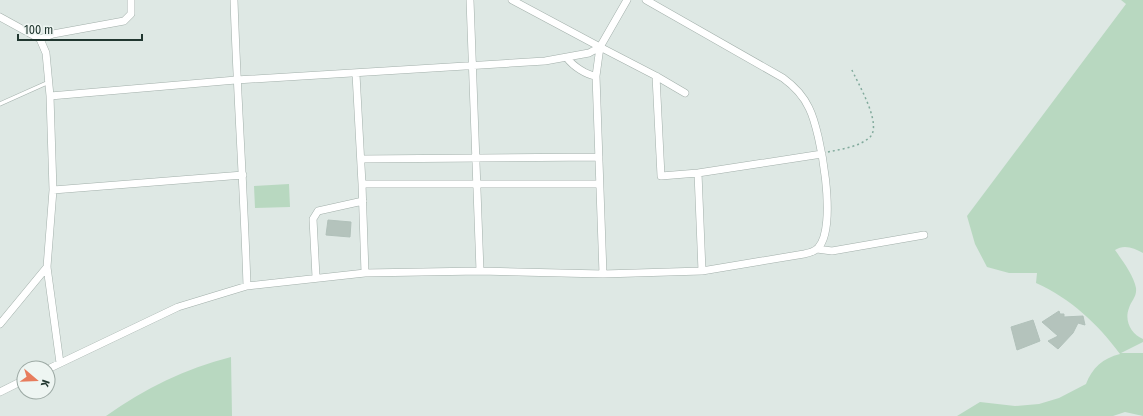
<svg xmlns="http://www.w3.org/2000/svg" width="1143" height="416" viewBox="0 0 1143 416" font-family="'Fira Sans Condensed',sans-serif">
<rect width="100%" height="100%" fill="#dee8e4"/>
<path fill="#b8d8c0" d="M 1121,0 L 1143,0 L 1143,253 C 1134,248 1124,244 1115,250 C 1122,260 1134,276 1136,288 C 1137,297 1131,301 1129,308 C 1124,321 1131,334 1143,339 L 1143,342 L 1121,353 L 1143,353 L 1143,416 L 1125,412 L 1113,416 L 957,416 L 980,402 L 1015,406 L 1039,404 L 1059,398 L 1086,384 C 1092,368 1103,358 1120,354 C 1097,323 1071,299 1036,283 L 1037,273 L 1009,273 L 987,267 L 975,244 L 967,216 L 1126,4 Z
M 289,184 L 290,207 L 255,208 L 254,186 Z
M 231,357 L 232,416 L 106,416 C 145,388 185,369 231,357 Z"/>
<path fill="#b4c3bc" stroke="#b1c1ba" d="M 328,220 L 351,222 L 350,237 L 326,235 Z
M 1059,311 L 1060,314 L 1064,314 L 1064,317 L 1083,316 L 1085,325 L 1078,323 L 1073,333 L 1058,349 L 1048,341 L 1058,336 L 1042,322 Z
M 1033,320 L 1040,341 L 1017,350 L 1011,327 Z"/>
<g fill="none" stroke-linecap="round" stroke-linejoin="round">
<g stroke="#a2afaa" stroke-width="4.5">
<path id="service" d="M 0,104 L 49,82"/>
</g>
<g stroke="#a2afaa" stroke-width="8">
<path id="minor" d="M 234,0 C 237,95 244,191 247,286
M 470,0 L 480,271
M 512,0 L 600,47
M 0,17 L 40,39 L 46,53 L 50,96 L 53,190 L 47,267 L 60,363
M 40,39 L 53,34 L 124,21 L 131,14 L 131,0
M 567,58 C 573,66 586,75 596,76
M 356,74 L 362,184 L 365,273
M 656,76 L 661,176 L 698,173 L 822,154
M 50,96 L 236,80 L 545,61 L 589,53 L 600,47 L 656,76 L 685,93
M 361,159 L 599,157
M 698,173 L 702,271
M 362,184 L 599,184
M 53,190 L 243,175
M 817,249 L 832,251 L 924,235
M 603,274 L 596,76 L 600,47 L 627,0
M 316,277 L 313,219 L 318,211 L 363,201
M 0,324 L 47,267
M 48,369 L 178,307 L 247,286 L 365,273 L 480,271 L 603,274 L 702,271 L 804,254 C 809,253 814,252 818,248 C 838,227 821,132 809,108 C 803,95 794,86 783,78 L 646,0
M 0,392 L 24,380"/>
</g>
<path stroke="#81aa9c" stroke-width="1.5" stroke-dasharray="2 3" stroke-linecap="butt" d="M 828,152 C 842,149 858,147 869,138 C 884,126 857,82 851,68"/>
<use href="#service" stroke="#fff" stroke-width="3.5"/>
<use href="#minor" stroke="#fff" stroke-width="7"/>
</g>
<g transform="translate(36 380) rotate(109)"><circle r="19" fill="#eef5f2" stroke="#9ca9a4"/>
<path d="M0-3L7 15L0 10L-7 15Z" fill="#e77c5d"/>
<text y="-6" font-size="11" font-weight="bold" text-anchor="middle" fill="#213730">K</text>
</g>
<path d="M18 34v6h124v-6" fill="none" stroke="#213730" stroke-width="2"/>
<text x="24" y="34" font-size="12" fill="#213730" stroke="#eef5f2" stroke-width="3" paint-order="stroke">100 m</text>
</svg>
